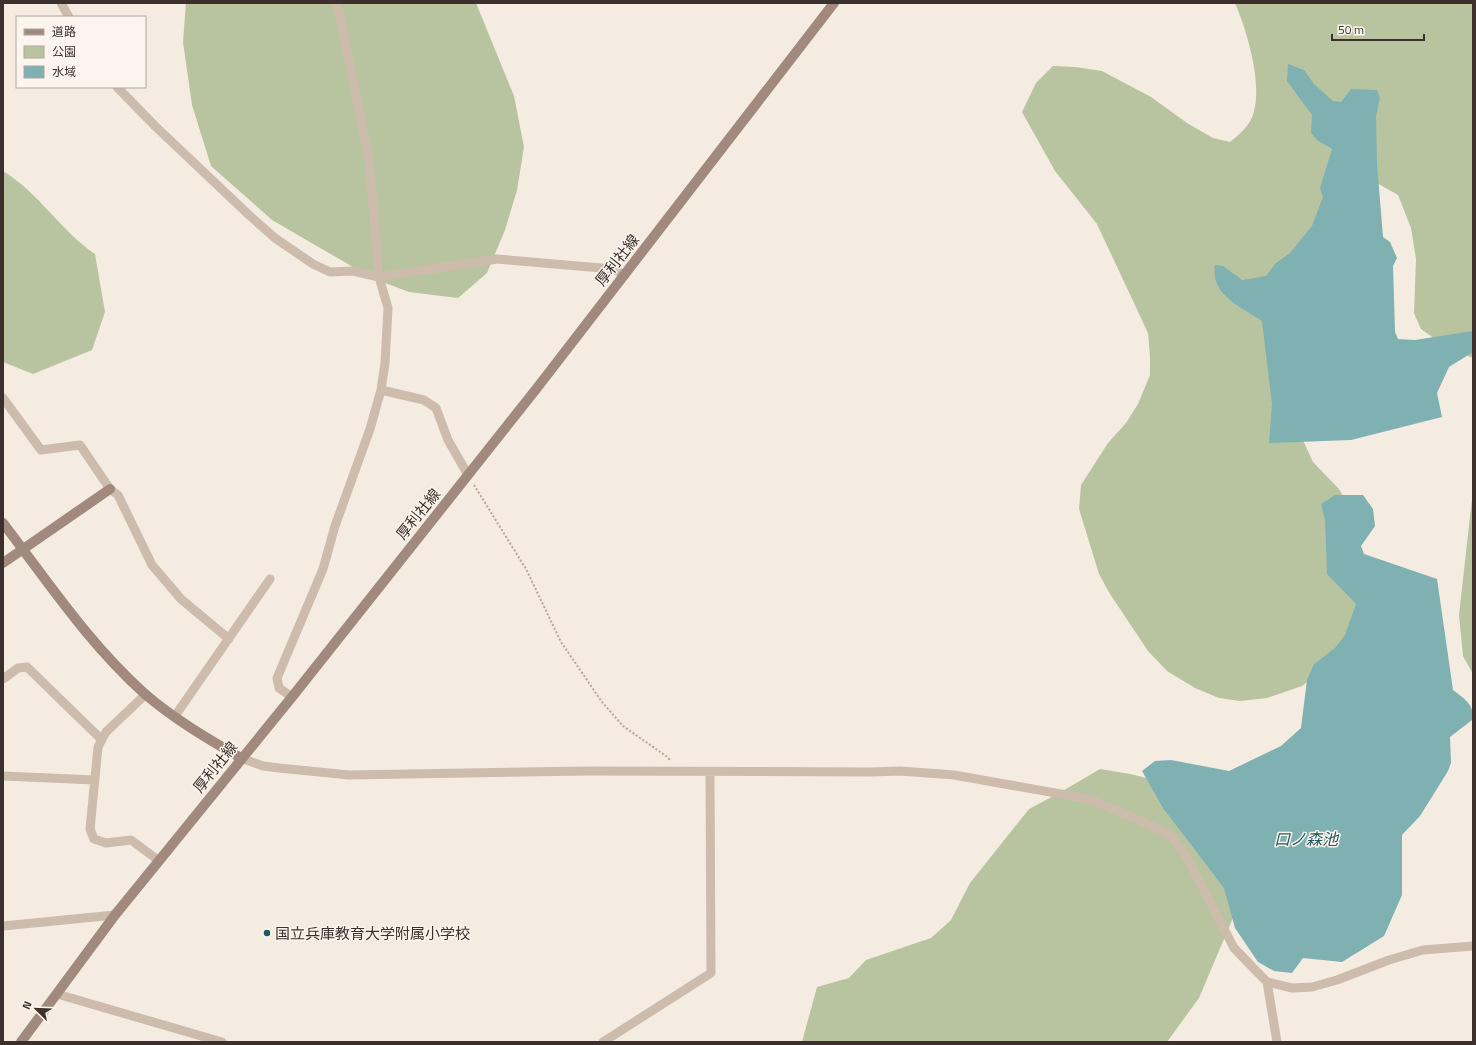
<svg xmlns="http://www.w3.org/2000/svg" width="1476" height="1045" viewBox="0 0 1476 1045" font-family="'Titillium Web','Noto Sans JP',sans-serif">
<rect width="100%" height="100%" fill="#f4ebe1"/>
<path fill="#b8c4a0" d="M 186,3 L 476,3 L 514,96 L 524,147 L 517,190 L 505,230 L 487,273 L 458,298 L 409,292 L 372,278 L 272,220 L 211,166 L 192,105 L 183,42 Z
M 1235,3 L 1473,3 L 1473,358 L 1446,347 L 1421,329 L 1414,313 L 1416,259 L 1411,228 L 1398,195 L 1375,182 L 1294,421 L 1313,462 L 1339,489 L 1357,520 L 1365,574 L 1365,605 L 1338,657 L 1302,686 L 1267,698 L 1240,701 L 1219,698 L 1195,688 L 1167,671 L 1148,651 L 1110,594 L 1099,574 L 1079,509 L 1081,485 L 1108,443 L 1126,423 L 1138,404 L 1150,375 L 1150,356 L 1148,333 L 1097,224 L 1055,171 L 1022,112 L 1036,83 L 1053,66 L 1075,67 L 1102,71 L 1151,97 L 1187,123 L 1213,138 L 1230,142 C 1240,134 1251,125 1254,111 C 1262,81 1247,31 1235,3 Z
M 3,171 C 39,193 61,231 95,254 L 105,312 L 92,350 L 33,374 L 3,362 Z
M 1473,490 L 1473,674 L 1463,656 L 1459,615 Z
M 1100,769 L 1130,774 L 1167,783 L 1243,894 L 1199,998 L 1167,1042 L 802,1042 L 817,987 L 849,978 L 866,960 L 931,938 L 951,920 L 970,883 L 1029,809 L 1061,792 Z"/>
<path fill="#7fb0b2" d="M 1288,64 L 1304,70 L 1314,84 L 1333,101 L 1341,102 L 1351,89 L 1377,90 L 1380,98 L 1376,116 L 1377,164 L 1383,237 L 1390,242 L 1397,258 L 1393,266 L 1395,332 L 1398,339 L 1415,340 L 1473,331 L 1473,352 L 1449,367 L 1437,393 L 1442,417 L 1351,440 L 1269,443 L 1272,404 L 1262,321 C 1241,307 1210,295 1215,265 L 1223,266 L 1242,280 L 1266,276 L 1276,263 L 1290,253 L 1312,226 L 1323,197 L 1320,188 L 1332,149 L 1317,140 L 1311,133 L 1312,115 L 1287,81 Z
M 1335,495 L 1363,495 L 1373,509 L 1375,526 L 1361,546 L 1364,554 L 1437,579 L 1453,690 C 1463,698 1476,705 1472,720 L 1450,737 L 1451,763 L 1448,771 L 1420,816 L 1402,835 L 1402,895 L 1384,936 L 1342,962 L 1303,958 L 1292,973 L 1274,971 L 1258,962 L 1235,928 L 1224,888 L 1163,808 L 1142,771 L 1155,761 L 1171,760 L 1229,771 L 1281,746 L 1301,728 L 1307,680 L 1314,664 L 1335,648 L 1345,635 L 1356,604 L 1327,574 L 1325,520 L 1321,504 Z"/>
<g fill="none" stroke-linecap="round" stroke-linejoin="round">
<path stroke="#b9a596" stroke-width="2" stroke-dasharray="2 2" stroke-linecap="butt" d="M 474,485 L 526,569 L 561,642 L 602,702 L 623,726 L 666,756 L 671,761"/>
<path stroke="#cdbbac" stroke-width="9" d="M 61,3 L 69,17
M 117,87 L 155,126 L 249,215 L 275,238 L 313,264 L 330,272 L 353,271 L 379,277 L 497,259 L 613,269 L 625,275
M 381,390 L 424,400 L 436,408 L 448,440 L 468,475
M 3,398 L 41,450 L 80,445 L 110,489 L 118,495 L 152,565 L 181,599 L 229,639
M 3,679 L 18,668 L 27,667 L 102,740
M 146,694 L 106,732 L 98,747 L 90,829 L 94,839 L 106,843 L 131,840 L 158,860
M 292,697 L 279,688 L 277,678 L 323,569 L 335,526 L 370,429 L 381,390 L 385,363 L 388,308 L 379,277 L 369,158 L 337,3
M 175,716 L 270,579
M 241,758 L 263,766 L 279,768 L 349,775 L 588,771 L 871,772 L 900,771 L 954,775 L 1089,799 L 1132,817 L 1169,834 L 1185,854 L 1234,948 L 1267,982 L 1292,988 L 1312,987 L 1337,980 L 1389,960 L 1423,950 L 1473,946
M 3,776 L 95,780
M 3,926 L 115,915
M 1267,982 L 1277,1042
M 57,994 L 222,1042
M 603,1042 L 711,973 L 710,772"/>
<path stroke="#a18a7d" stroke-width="10" d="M 3,523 C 48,582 89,644 145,694 C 174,719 208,739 241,758
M 3,563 L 110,489
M 21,1042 L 115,915 L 292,697 L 537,388 L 834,3"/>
</g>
<circle fill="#1f5a5e" stroke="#fbf5ee" stroke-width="1.5" cx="267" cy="933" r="4"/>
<g text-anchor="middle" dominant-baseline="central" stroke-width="3" stroke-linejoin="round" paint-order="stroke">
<g font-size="15" fill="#3b302b" stroke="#fbf5ee">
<text transform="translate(617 260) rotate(-52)">厚利社線</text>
<text transform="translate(418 514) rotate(-51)">厚利社線</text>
<text transform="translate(215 767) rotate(-51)">厚利社線</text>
</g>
<g font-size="15" fill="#3b302b" stroke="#fbf5ee" text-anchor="start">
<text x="275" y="933">国立兵庫教育大学附属小学校</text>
</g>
<g font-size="16" font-style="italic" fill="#1f5a5e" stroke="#fbf5ee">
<text x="1306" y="839">口ノ森池</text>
</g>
</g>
<rect width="1476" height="1045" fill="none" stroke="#3b302b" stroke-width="8"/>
<rect x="16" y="16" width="130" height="72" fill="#fbf5ee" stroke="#aea6a0"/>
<rect x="24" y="29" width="20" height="6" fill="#a18a7d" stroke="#aea6a0"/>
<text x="52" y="36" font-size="12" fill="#3b302b">道路</text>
<rect x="24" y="46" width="20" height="12" fill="#b8c4a0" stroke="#aea6a0"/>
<text x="52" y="56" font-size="12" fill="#3b302b">公園</text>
<rect x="24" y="66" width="20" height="12" fill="#7fb0b2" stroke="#aea6a0"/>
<text x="52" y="76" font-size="12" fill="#3b302b">水域</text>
<g transform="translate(36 1009) rotate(293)" stroke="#fbf5ee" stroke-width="3" paint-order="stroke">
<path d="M0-3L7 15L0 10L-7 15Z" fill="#3b302b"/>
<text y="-6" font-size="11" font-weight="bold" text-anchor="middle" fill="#3b302b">N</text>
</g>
<path d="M1332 34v6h92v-6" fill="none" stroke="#3b302b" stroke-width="2"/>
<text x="1338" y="34" font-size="12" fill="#3b302b" stroke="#fbf5ee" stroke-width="3" paint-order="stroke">50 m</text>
</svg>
